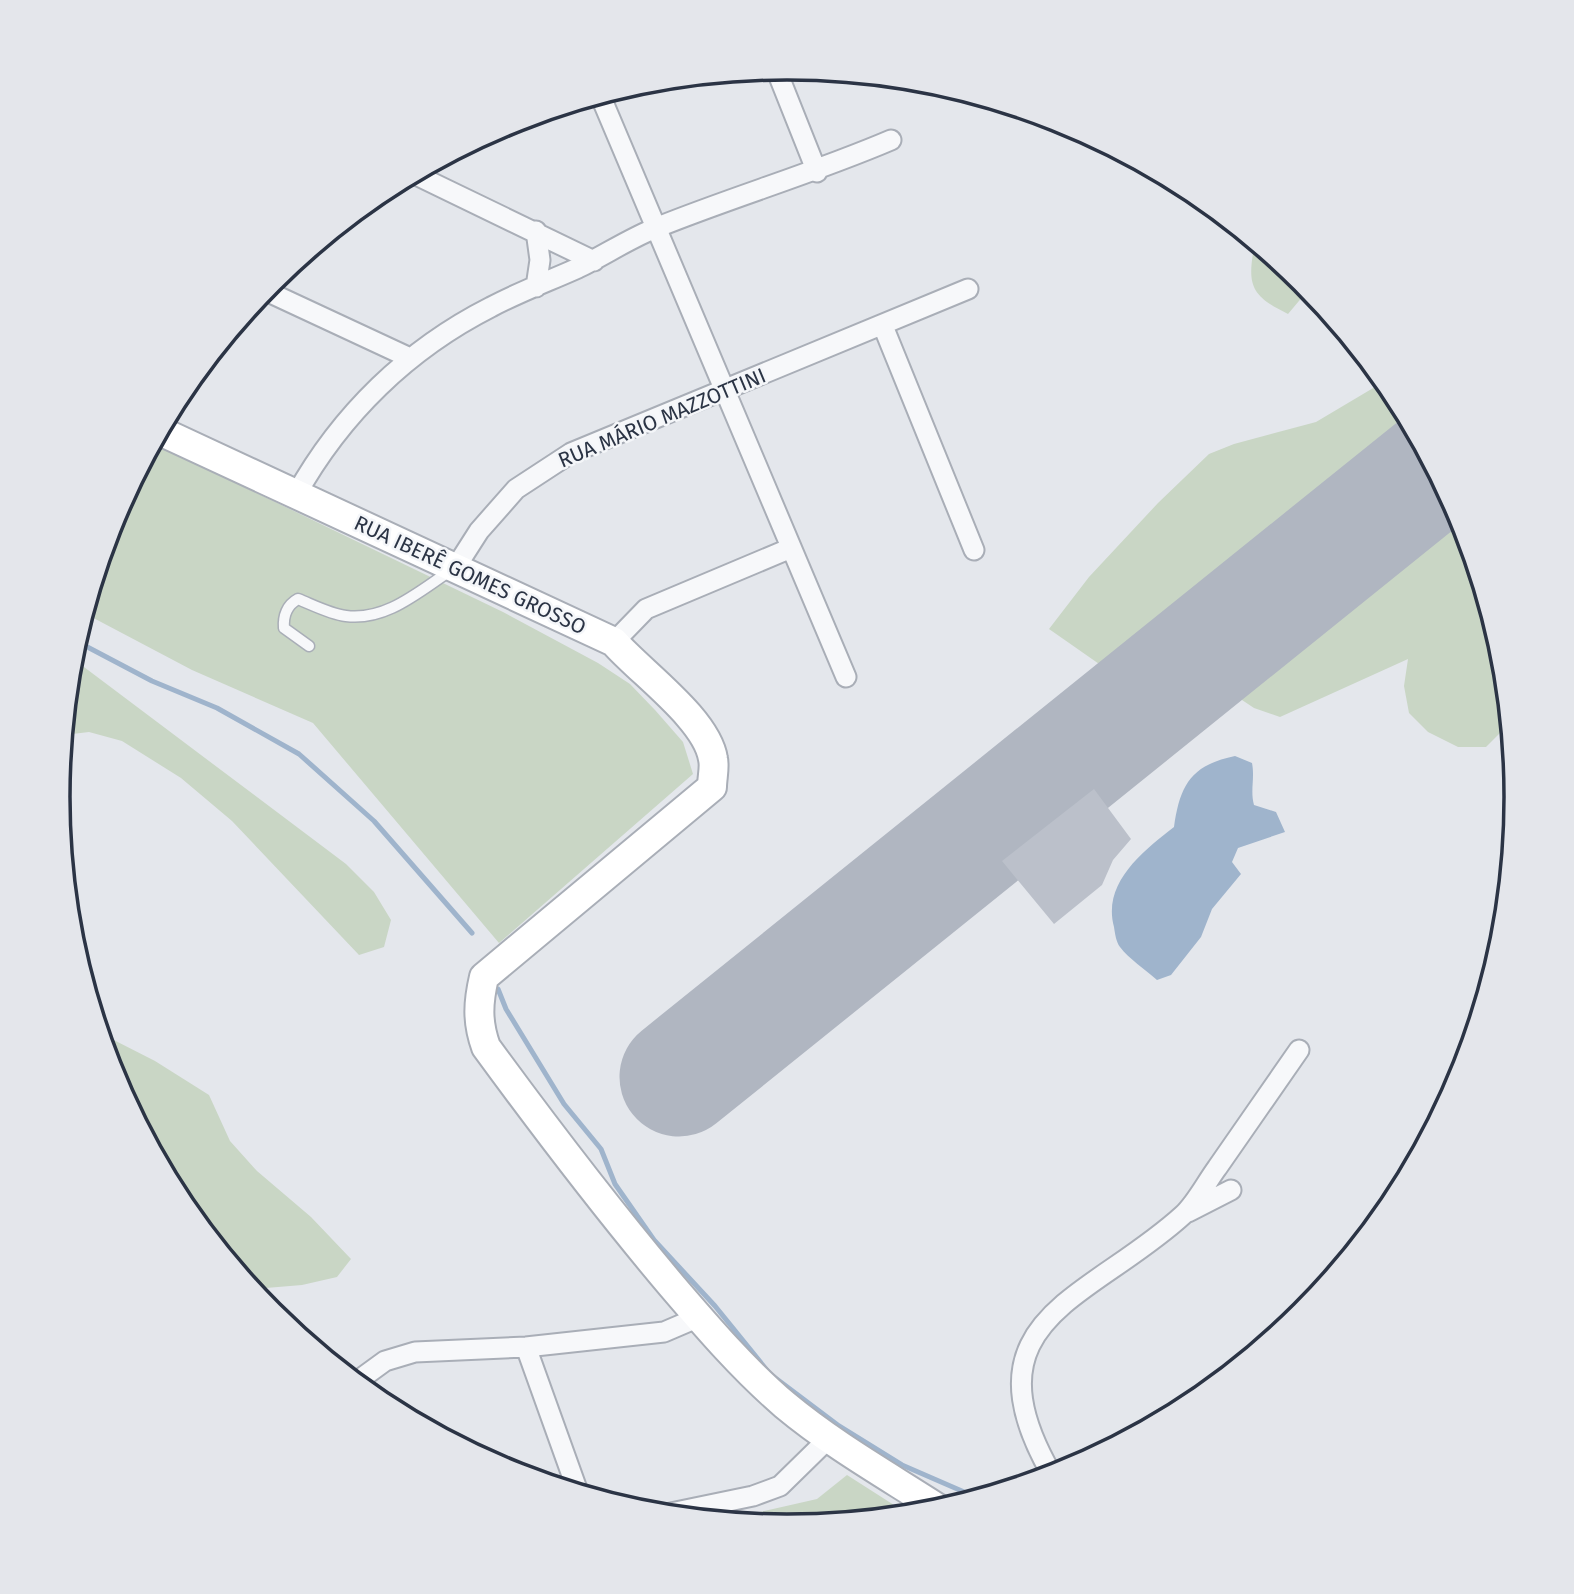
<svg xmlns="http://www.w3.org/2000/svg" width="1574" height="1594" viewBox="0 0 1574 1594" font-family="'Fira Sans',sans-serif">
<rect width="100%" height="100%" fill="#e4e7ec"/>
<path fill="#c9d6c5" d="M 1255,242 L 1309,289 L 1288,314 C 1249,295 1247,284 1255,242 Z
M 1385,381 L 1433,466 L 1426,459 L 1414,475 L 1231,629 L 1207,645 L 1127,679 L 1102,666 L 1049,629 L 1089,577 L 1158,503 L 1209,454 L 1234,444 L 1316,422 Z
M 153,443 L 503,612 L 598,663 L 630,684 L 655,710 L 683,742 L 693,774 L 499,943 L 313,723 L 192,670 L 84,613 L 113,518 Z
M 1442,483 L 1461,518 L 1502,655 L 1509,724 L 1486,747 L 1458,747 L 1428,732 L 1409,713 L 1404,686 L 1408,659 L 1280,717 L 1254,708 L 1230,692 C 1265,640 1333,606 1383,569 C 1390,564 1399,560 1405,554 C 1424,537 1434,506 1442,483 Z
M 72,658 L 346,864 L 374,892 L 391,920 L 384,947 L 359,955 L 232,821 L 181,778 L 122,741 L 89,732 L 64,735 Z
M 100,1033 L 155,1061 L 209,1095 L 230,1141 L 257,1171 L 311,1217 L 351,1259 L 337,1277 L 302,1285 L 266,1288 L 246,1281 L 180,1202 L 113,1076 Z
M 847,1475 L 908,1514 L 787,1526 L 725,1520 L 817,1499 Z"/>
<path fill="#9fb4cc" d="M 1235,756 L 1252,763 C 1255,779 1250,790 1254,805 L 1276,812 L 1285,832 L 1238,848 L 1232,862 L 1241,874 L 1212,909 L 1201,937 L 1171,975 L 1157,980 C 1145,969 1129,959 1120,947 C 1116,942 1115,933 1114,927 C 1102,883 1143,851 1174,827 C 1180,785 1191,765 1235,756 Z"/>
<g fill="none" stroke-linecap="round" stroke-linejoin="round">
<path stroke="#9fb4cc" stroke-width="5" d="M 76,641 L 152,681 L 217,708 L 299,754 L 374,821 L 472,933
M 498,989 L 506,1009 L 564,1104 L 601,1149 L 615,1184 L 654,1240 L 715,1306 L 770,1374 L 839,1426 L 902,1465 L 978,1498"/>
<path stroke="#b0b6c1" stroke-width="119" d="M 679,1077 L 1434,469"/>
</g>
<path fill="#bbc0ca" d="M 1094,789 L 1131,839 L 1113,860 L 1102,885 L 1054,924 L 1002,861 Z"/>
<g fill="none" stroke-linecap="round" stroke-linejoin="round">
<g stroke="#a9aeb7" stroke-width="13">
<path id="lane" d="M 309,646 L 284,628 C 283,616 287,605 298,599 C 313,605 330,614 346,616 C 386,621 418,592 450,571"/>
</g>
<g stroke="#a9aeb7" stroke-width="23">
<path id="street" d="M 776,69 L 817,172
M 600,95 L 846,677
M 414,174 L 594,261
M 536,231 L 540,260 L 536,287
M 264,290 L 410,358
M 883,326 L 974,550
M 296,495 C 341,414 408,349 491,307 C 519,292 549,281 578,268 C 605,255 630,238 658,227 C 735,196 814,173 891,140
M 456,567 L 479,531 L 516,489 L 571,453 L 968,289
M 614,642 L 646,609 L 791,548
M 1188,1212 L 1231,1190
M 526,1347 L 578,1492
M 361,1387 L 363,1377 L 385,1361 L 415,1352 L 526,1347 L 664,1332 L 699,1317
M 1052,1475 C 962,1319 1090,1300 1183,1215 C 1196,1203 1206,1183 1217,1168 C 1244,1129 1272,1089 1299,1050
M 666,1514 L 753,1496 L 780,1486 L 829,1438"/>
</g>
<g stroke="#a9aeb7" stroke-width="32">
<path id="secondary" d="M 160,431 L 614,642 C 640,672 707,719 713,759 C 715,767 712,778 712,787 L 484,977 C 478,1003 477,1022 486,1047 C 546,1129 607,1209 672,1286 C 707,1327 744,1370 785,1405 C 833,1445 888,1476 939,1509"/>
</g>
<use href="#lane" stroke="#f7f8fa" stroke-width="10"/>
<use href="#street" stroke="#f7f8fa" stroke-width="19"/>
<use href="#secondary" stroke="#fff" stroke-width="28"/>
</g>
<g text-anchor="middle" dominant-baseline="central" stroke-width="5" stroke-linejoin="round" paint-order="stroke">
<g font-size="21" fill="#2b3445" stroke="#f4f6f9">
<text transform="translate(662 418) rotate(-23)">RUA MÁRIO MAZZOTTINI</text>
<text transform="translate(470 575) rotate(25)">RUA IBERÊ GOMES GROSSO</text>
</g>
</g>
<path d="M0 0H1574V1594H0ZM70 797a717 717 0 1 1 1434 0a717 717 0 1 1-1434 0Z" fill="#e4e6eb" fill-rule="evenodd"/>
<path fill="none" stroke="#2b3445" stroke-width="3.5" d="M70 797a717 717 0 1 1 1434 0a717 717 0 1 1-1434 0Z"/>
</svg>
